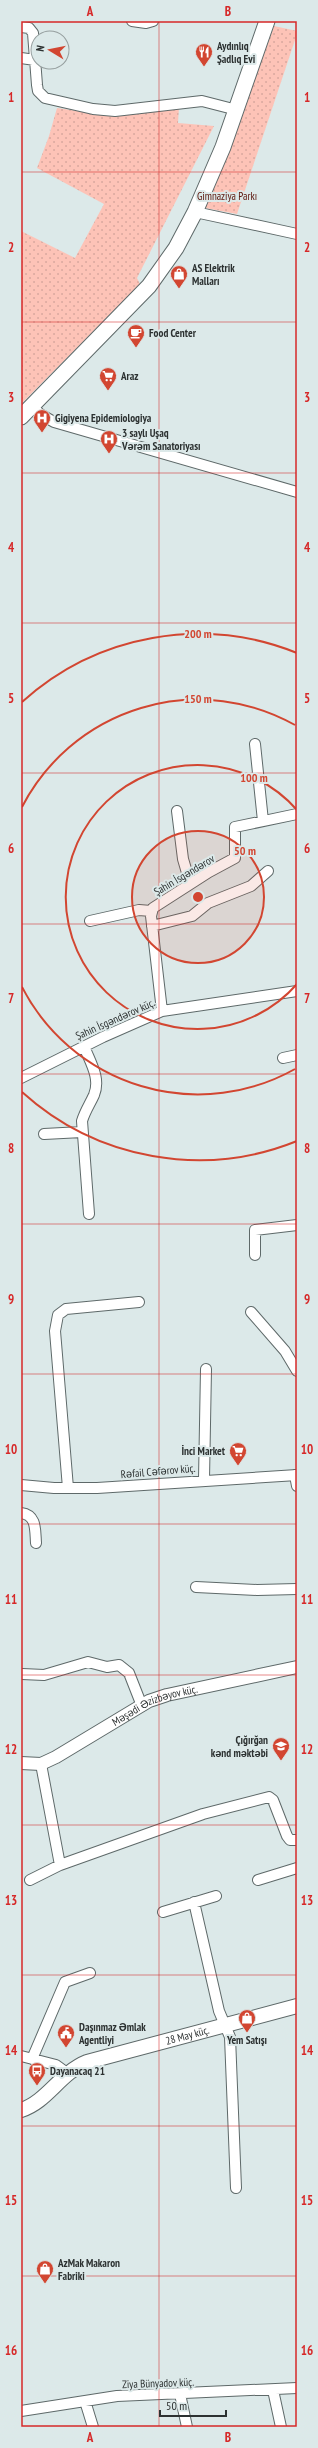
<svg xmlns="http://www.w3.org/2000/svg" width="318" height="2448" viewBox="0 0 318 2448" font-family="'PT Sans Narrow',sans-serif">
<defs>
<pattern id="park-dots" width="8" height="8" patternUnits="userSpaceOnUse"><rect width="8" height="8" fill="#fdc3b7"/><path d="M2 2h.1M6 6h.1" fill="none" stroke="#d9a89e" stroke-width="1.8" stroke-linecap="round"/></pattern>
</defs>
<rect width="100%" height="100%" fill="#dce9e9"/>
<path fill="url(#park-dots)" d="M 274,26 L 297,31 L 297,34 L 237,214 L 205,208 L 240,120 Z
M 179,107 L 178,123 L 214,126 L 137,278 L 140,284 L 21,404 L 21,231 L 75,258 L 104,204 L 37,168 L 49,136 L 57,108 L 106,115 Z"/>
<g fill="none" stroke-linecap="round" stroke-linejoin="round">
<g stroke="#5e6969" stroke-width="12">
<path id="minor" d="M 132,21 L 146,23 L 153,21
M 21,27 L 29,28 L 33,33 L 37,85 L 38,91 L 45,98 L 93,109 L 115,111 L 202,101 L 237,110
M 21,58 L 35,60
M 195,212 L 297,234
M 32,406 L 40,414 L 54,422 L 297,492
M 255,744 L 263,821
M 177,811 L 183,859 L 190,883
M 90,921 L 139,910 L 151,911
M 152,926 L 192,916 L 208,903 L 251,886 L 268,871
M 162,1011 L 151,916 L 153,908 L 209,872 L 235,858 L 235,827 L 297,814
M 84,1046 C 90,1062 101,1078 94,1095 C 90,1104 85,1111 82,1121 L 89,1214
M 283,1058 L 297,1055
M 21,1078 L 103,1037 L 162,1011 L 297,991
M 44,1134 L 82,1132
M 255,1255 L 255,1230 L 297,1225
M 251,1312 L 285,1351 L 297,1371
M 295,1475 L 297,1486
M 204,1479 L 206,1369
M 21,1485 L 54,1488 L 97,1488 L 297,1475
M 68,1488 L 55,1331 L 58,1315 L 66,1309 L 139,1302
M 21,1513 C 37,1515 35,1530 36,1543
M 196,1587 L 257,1590 L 297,1589
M 22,1674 L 44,1675 L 88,1662 L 107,1667 L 119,1665 L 129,1673 L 142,1706
M 41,1764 L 60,1865
M 30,1880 L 60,1865 L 203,1814 L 269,1797 L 273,1800 L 287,1836 L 290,1840 L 297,1840
M 258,1880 L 297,1868
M 194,1902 L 219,2011 L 230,2037 L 236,2188
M 163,1912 L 216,1896
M 21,2056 L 56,2065 L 67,2073
M 32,2059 L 65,1982 L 90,1973
M 273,2390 L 281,2427
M 180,2394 L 187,2427
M 85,2401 L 93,2427
M 21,2411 L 117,2396 L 297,2388"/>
</g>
<g stroke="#5e6969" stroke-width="14">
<g id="tertiary">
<path id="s1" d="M 21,1763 L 41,1764 L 56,1757 L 149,1701 L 167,1695 L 297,1667"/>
</g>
</g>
<g stroke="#5e6969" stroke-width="16">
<g id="secondary">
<path id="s2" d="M 21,2110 C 47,2102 60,2073 87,2062 L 297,2006"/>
</g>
</g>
<g stroke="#5e6969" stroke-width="17">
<path id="primary" d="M 21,417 L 149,286 L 176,248 L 195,212 L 223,147 L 267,21"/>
</g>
<use href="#minor" stroke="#fff" stroke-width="10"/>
<use href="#tertiary" stroke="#fff" stroke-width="12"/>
<use href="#secondary" stroke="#fff" stroke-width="14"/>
<use href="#primary" stroke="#fff" stroke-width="15"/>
</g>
<path fill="none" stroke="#d62828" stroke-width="1" stroke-opacity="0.55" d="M 159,21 L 159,2427M 21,172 L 297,172M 21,322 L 297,322M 21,473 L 297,473M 21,623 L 297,623M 21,773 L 297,773M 21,924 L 297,924M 21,1074 L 297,1074M 21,1224 L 297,1224M 21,1374 L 297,1374M 21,1524 L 297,1524M 21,1675 L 297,1675M 21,1825 L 297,1825M 21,1975 L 297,1975M 21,2126 L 297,2126M 21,2276 L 297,2276"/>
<circle cx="198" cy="897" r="66" fill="#d24631" fill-opacity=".12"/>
<g fill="none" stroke="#d24631" stroke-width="2">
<circle cx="198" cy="897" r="66"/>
<path d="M297 984A132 132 0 1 1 297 810"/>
<path d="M295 1069A198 198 0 0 1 22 987M22 807A198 198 0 0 1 295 725"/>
<path d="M297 1141A263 263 0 0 1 22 1092M22 702A263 263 0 0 1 297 653"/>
</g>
<defs>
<g id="restaurant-pin" transform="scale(0.9)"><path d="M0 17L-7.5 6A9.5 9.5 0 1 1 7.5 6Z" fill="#d24631" stroke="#dce9e9"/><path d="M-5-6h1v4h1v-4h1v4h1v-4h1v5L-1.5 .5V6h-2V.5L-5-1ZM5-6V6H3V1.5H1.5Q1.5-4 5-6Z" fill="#fff"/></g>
<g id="shop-pin" transform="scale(0.9)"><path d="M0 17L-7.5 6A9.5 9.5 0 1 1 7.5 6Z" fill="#d24631" stroke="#dce9e9"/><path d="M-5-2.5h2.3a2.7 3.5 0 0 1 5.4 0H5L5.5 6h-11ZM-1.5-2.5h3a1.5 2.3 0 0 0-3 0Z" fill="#fff"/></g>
<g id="cafe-pin" transform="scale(0.9)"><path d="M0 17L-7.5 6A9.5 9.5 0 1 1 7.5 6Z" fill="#d24631" stroke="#dce9e9"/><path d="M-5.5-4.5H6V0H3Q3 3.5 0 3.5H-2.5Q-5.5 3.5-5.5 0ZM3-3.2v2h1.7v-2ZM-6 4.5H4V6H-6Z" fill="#fff"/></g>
<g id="supermarket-pin" transform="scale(0.9)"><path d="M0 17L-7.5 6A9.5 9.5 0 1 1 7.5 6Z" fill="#d24631" stroke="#dce9e9"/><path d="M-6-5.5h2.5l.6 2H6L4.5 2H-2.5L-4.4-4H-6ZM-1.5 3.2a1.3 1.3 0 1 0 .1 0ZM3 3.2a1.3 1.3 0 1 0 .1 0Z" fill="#fff"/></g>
<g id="hospital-pin" transform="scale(0.9)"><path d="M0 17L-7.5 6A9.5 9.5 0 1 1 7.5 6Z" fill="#d24631" stroke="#dce9e9"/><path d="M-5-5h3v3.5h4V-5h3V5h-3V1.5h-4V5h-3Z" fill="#fff"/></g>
<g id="school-pin" transform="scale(0.9)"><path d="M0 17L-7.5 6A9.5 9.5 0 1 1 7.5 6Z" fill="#d24631" stroke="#dce9e9"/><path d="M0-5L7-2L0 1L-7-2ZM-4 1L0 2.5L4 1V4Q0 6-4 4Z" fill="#fff"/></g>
<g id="civic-pin" transform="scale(0.9)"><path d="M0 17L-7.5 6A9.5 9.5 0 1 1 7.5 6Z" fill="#d24631" stroke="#dce9e9"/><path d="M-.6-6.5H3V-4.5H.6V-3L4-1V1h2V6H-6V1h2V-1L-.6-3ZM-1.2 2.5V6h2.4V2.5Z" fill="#fff"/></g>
<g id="bus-pin" transform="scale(0.9)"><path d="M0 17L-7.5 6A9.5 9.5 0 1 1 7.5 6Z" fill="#d24631" stroke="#dce9e9"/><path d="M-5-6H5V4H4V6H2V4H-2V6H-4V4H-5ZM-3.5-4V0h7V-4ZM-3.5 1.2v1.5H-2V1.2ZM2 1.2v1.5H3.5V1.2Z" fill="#fff"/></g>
</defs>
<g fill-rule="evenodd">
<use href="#restaurant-pin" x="204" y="52"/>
<use href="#shop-pin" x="179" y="274"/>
<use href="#cafe-pin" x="136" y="333"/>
<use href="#supermarket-pin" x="108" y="376"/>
<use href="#hospital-pin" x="42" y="418"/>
<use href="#hospital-pin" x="109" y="439"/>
<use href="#supermarket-pin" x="238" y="1451"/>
<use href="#school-pin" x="281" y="1746"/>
<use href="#shop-pin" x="247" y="2018"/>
<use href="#civic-pin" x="66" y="2033"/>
<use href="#bus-pin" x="37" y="2071"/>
<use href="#shop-pin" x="45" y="2269"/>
</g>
<g text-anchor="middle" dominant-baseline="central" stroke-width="4" stroke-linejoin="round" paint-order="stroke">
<g font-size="11" font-weight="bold" fill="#2c3131" stroke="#dce9e9" text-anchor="start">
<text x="217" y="46">Aydınlıq<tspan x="217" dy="13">Şadlıq Evi</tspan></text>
<text x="192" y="268">AS Elektrik<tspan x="192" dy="13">Malları</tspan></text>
<text x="149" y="333">Food Center</text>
<text x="121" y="376">Araz</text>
<text x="55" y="418">Gigiyena Epidemiologiya</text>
<text x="122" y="433">3 saylı Uşaq<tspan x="122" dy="13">Vərəm Sanatoriyası</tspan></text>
<text x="225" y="1451" text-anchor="end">İnci Market</text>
<text x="268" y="1740" text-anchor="end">Çığırğan<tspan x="268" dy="13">kənd məktəbi</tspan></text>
<text x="79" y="2027">Daşınmaz Əmlak<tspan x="79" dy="13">Agentliyi</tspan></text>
<text x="247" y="2040" text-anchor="middle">Yem Satışı</text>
<text x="50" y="2071">Dayanacaq 21</text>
<text x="58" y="2263">AzMak Makaron<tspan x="58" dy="13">Fabriki</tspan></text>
</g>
<g font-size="11" fill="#5b1309" stroke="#dce9e9">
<text x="227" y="196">Gimnaziya Parkı</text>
</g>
<g font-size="11" fill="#2c3131" stroke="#dce9e9">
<text transform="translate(184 875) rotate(-31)">Şahin İsgəndərov</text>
<text transform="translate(115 1019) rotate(-24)">Şahin İsgəndərov küç.</text>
<text transform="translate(158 1471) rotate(-5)">Rəfail Cəfərov küç.</text>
<text stroke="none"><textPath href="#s1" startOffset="149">Məşədi Əzizbəyov küç.</textPath></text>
<text stroke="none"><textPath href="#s2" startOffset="186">28 May küç.</textPath></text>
<text transform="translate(158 2383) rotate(-2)">Ziya Bünyadov küç.</text>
</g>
</g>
<circle cx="198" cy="897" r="6" fill="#d24631" stroke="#dce9e9" stroke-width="2"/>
<g font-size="12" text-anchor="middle" font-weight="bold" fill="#d24631" stroke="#dce9e9" stroke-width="4" stroke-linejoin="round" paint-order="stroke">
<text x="198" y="638">200 m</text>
<text x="198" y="703">150 m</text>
<text x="254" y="782">100 m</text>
<text x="245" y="855">50 m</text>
</g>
<rect width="318" height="2448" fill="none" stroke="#dce9e9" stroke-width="44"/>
<g transform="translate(50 50) rotate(280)"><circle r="19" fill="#dce9e9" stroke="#969f9f"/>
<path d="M0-3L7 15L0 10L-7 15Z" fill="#d24631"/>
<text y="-6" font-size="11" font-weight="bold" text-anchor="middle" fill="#2c3131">N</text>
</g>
<path d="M160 2410v6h66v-6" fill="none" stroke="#2c3131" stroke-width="2"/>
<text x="166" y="2410" font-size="12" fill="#2c3131" stroke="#dce9e9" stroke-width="3" paint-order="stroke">50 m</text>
<rect x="22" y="22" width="274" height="2404" fill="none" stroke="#d62828" stroke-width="1.5"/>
<g font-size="13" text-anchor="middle" font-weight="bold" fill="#d62828">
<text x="90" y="16">A</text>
<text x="228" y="16">B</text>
<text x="11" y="102">1</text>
<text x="307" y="102">1</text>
<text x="11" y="252">2</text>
<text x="307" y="252">2</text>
<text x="11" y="402">3</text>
<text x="307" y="402">3</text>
<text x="11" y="552">4</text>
<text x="307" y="552">4</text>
<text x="11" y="703">5</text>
<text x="307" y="703">5</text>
<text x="11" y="853">6</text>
<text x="307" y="853">6</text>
<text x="11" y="1003">7</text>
<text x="307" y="1003">7</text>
<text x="11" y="1153">8</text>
<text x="307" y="1153">8</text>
<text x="11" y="1304">9</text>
<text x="307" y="1304">9</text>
<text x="11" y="1454">10</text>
<text x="307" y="1454">10</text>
<text x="11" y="1604">11</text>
<text x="307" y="1604">11</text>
<text x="11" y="1754">12</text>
<text x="307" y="1754">12</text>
<text x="11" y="1905">13</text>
<text x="307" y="1905">13</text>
<text x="11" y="2055">14</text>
<text x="307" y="2055">14</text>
<text x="11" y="2205">15</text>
<text x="307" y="2205">15</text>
<text x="11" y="2355">16</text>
<text x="307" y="2355">16</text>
<text x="90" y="2442">A</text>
<text x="228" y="2442">B</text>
</g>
</svg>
